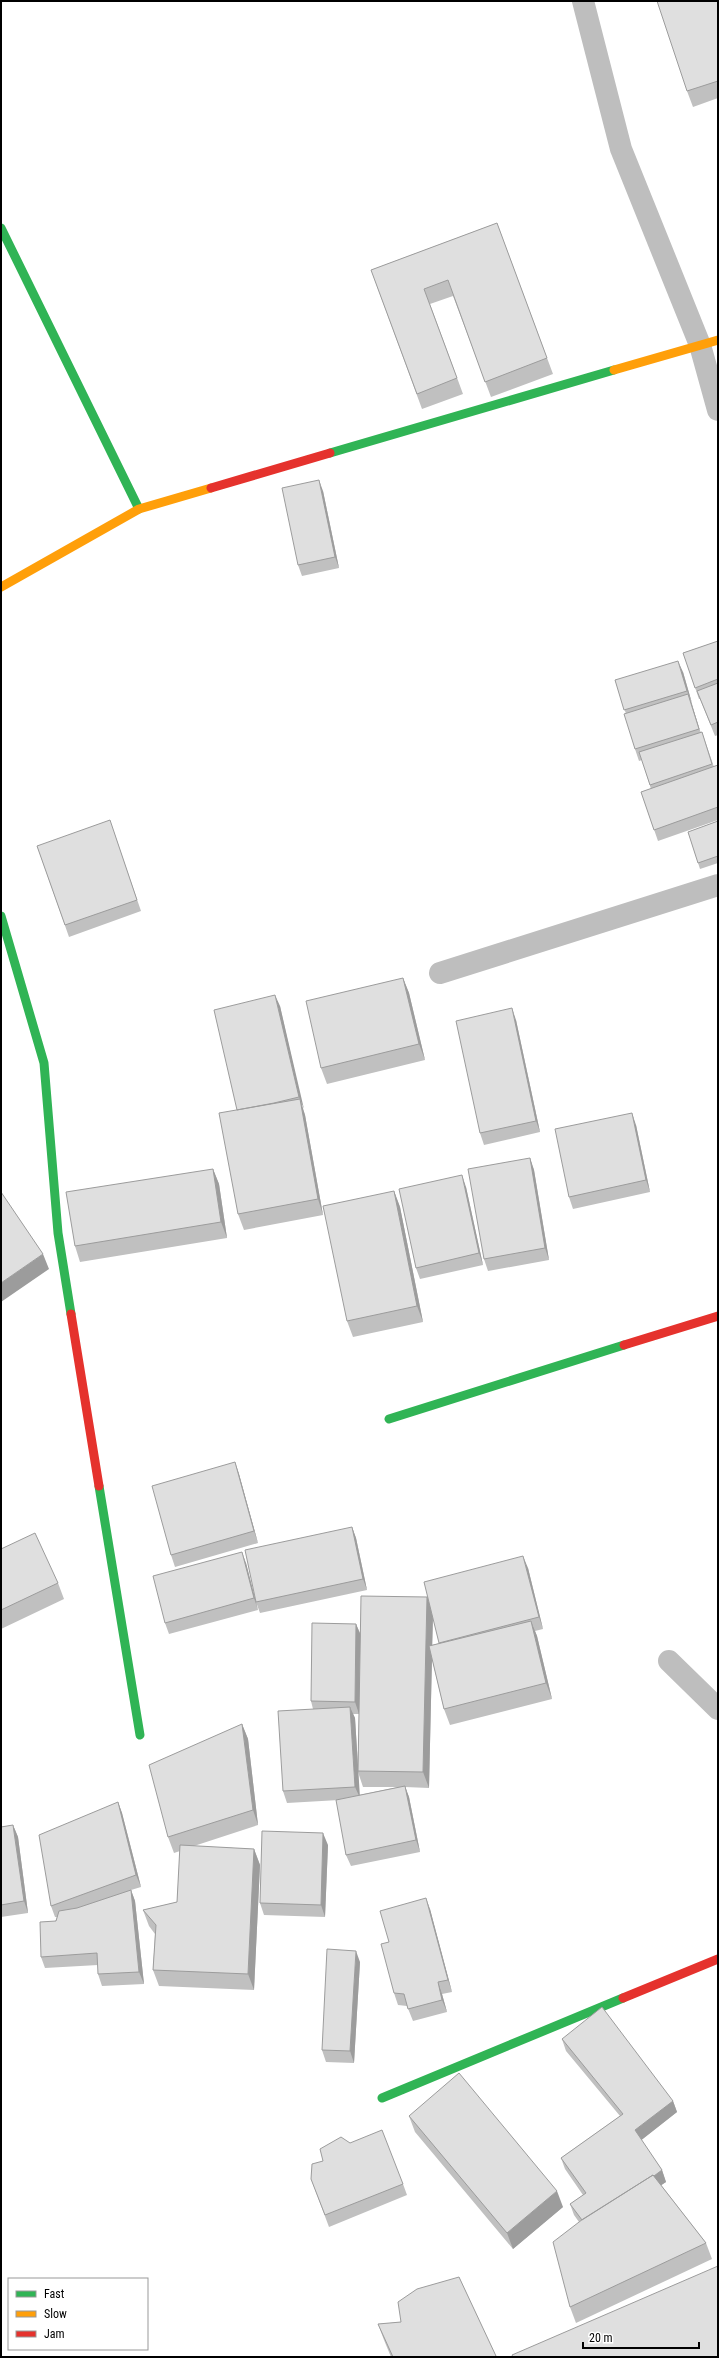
<svg xmlns="http://www.w3.org/2000/svg" width="719" height="2358" viewBox="0 0 719 2358" font-family="'Roboto Condensed',sans-serif">
<rect width="100%" height="100%" fill="#fff"/>
<g fill="none" stroke-linecap="round" stroke-linejoin="round">
<path stroke="#bebebe" stroke-width="22" d="M 583,1 L 621,149 L 700,345 L 718,410
M 440,973 L 718,885
M 669,1661 L 718,1709"/>
<path stroke="#30b455" stroke-width="9" d="M 1,228 L 139,509
M 330,453 L 614,370
M 1,916 L 44,1063 L 58,1233 L 71,1314
M 389,1419 L 624,1345
M 99,1486 L 140,1735
M 382,2098 L 623,1998"/>
<path stroke="#ff9f0a" stroke-width="9" d="M 614,370 L 718,340
M 1,587 L 139,509 L 211,488"/>
<path stroke="#e5322d" stroke-width="9" d="M 211,488 L 330,453
M 71,1314 L 99,1486
M 624,1345 L 718,1316
M 623,1998 L 718,1959"/>
</g>
<path fill="#c0c0c0" fill-rule="evenodd" d="M 718,1 L 718,98 L 693,107 L 687,91 Z
M 497,223 L 553,374 L 491,397 L 453,296 L 430,304 L 463,394 L 422,409 L 371,270 Z
M 323,491 L 339,568 L 302,576 L 298,565 Z
M 718,641 L 718,735 L 715,736 L 700,699 L 699,699 L 683,653 Z
M 683,672 L 700,732 L 702,732 L 714,767 L 718,765 L 718,820 L 658,841 L 641,792 L 651,789 L 642,760 L 639,761 L 635,749 L 626,714 L 615,680 Z
M 718,821 L 718,863 L 700,869 L 688,832 Z
M 114,832 L 141,911 L 69,937 L 37,846 Z
M 403,978 L 409,993 L 425,1060 L 327,1084 L 321,1068 Z
M 280,1006 L 303,1109 L 305,1115 L 323,1215 L 244,1230 L 238,1214 L 237,1110 Z
M 516,1020 L 540,1132 L 484,1145 L 480,1133 Z
M 636,1125 L 650,1192 L 573,1209 L 569,1197 Z
M 530,1158 L 534,1170 L 549,1260 L 488,1271 L 484,1259 Z
M 213,1169 L 219,1184 L 227,1238 L 80,1262 L 75,1246 Z
M 466,1187 L 483,1265 L 420,1279 L 416,1268 Z
M 394,1191 L 400,1207 L 423,1322 L 353,1337 L 347,1321 Z
M 235,1462 L 239,1474 L 258,1543 L 175,1567 L 171,1555 Z
M 352,1527 L 356,1538 L 367,1590 L 260,1613 L 256,1602 Z
M 1,1549 L 58,1583 L 64,1599 L 1,1629 Z
M 246,1563 L 258,1610 L 169,1634 L 165,1623 Z
M 528,1568 L 543,1629 L 535,1631 L 537,1636 L 552,1699 L 450,1725 L 444,1709 L 432,1659 L 429,1788 L 405,1787 L 409,1797 L 420,1852 L 351,1866 L 346,1855 L 339,1800 L 287,1803 L 283,1791 L 313,1709 L 311,1701 L 356,1624 L 361,1635 L 427,1597 ZM 433,1618 L 440,1643 L 432,1645 ZM 353,1714 L 359,1714 L 358,1766 L 355,1718 ZM 358,1772 L 363,1787 L 398,1787 L 359,1795 Z
M 242,1724 L 248,1739 L 258,1825 L 194,1846 L 254,1849 L 260,1865 L 254,1990 L 159,1986 L 153,1970 L 155,1934 L 149,1926 L 143,1910 L 177,1902 L 180,1851 L 174,1853 L 168,1837 Z
M 118,1802 L 122,1813 L 141,1887 L 131,1890 L 135,1901 L 144,1984 L 102,1986 L 98,1974 L 98,1965 L 45,1968 L 41,1957 L 57,1917 L 55,1917 L 51,1906 Z
M 13,1825 L 18,1837 L 28,1913 L 1,1917 L 1,1827 Z
M 328,1845 L 325,1917 L 264,1915 L 260,1903 Z
M 430,1909 L 452,1992 L 442,1994 L 447,2012 L 413,2021 L 407,2006 L 398,2005 L 394,1993 L 389,1942 Z
M 360,1962 L 354,2063 L 326,2062 L 322,2050 Z
M 562,2039 L 673,2101 L 677,2112 L 641,2140 L 662,2170 L 666,2182 L 661,2185 L 706,2243 L 712,2259 L 576,2323 L 570,2307 L 579,2222 L 574,2215 L 570,2204 L 583,2195 L 565,2169 L 561,2158 L 620,2116 L 566,2051 Z
M 409,2116 L 563,2207 L 513,2249 L 415,2132 Z
M 323,2161 L 403,2184 L 407,2195 L 329,2227 L 311,2179 Z
M 459,2277 L 496,2357 L 391,2357 L 384,2340 L 378,2324 L 401,2322 Z"/>
<path fill="#9c9c9c" d="M 319,480 L 323,491 L 339,568 L 335,557 Z
M 678,661 L 683,672 L 692,703 L 687,691 Z
M 688,694 L 692,705 L 703,740 L 699,729 Z
M 403,978 L 409,993 L 425,1060 L 419,1044 Z
M 275,995 L 280,1006 L 304,1109 L 299,1097 Z
M 512,1008 L 516,1020 L 540,1132 L 536,1121 Z
M 300,1099 L 305,1115 L 323,1215 L 318,1199 Z
M 632,1113 L 636,1125 L 650,1192 L 646,1180 Z
M 530,1158 L 534,1170 L 549,1260 L 545,1248 Z
M 213,1169 L 219,1184 L 227,1238 L 221,1222 Z
M 462,1175 L 466,1187 L 483,1265 L 479,1253 Z
M 394,1191 L 400,1207 L 423,1322 L 417,1306 Z
M 43,1254 L 49,1269 L 1,1302 L 1,1283 Z
M 235,1462 L 239,1474 L 258,1543 L 254,1531 Z
M 352,1527 L 356,1538 L 367,1590 L 363,1579 Z
M 242,1552 L 246,1563 L 258,1610 L 254,1598 Z
M 523,1556 L 528,1568 L 543,1629 L 539,1617 Z
M 427,1597 L 433,1613 L 429,1788 L 423,1772 Z
M 531,1621 L 537,1636 L 552,1699 L 546,1683 Z
M 356,1624 L 361,1636 L 359,1714 L 355,1702 Z
M 350,1707 L 355,1718 L 360,1798 L 355,1787 Z
M 242,1724 L 248,1739 L 258,1825 L 253,1810 Z
M 405,1786 L 409,1797 L 420,1852 L 416,1840 Z
M 118,1802 L 122,1813 L 141,1887 L 136,1875 Z
M 13,1825 L 18,1837 L 28,1913 L 24,1901 Z
M 323,1833 L 328,1845 L 325,1917 L 321,1905 Z
M 254,1849 L 260,1865 L 254,1990 L 248,1974 Z
M 131,1890 L 135,1901 L 144,1984 L 139,1972 Z
M 426,1898 L 430,1909 L 452,1992 L 448,1980 Z
M 356,1951 L 360,1962 L 354,2063 L 350,2051 Z
M 438,1982 L 442,1994 L 447,2012 L 442,2000 Z
M 673,2101 L 677,2112 L 639,2142 L 635,2130 Z
M 662,2170 L 666,2182 L 588,2235 L 584,2224 Z
M 557,2191 L 563,2207 L 513,2249 L 507,2233 Z"/>
<path fill="#dfdfdf" stroke="#9c9c9c" d="M 657,1 L 718,1 L 718,81 L 687,91 Z
M 497,223 L 547,358 L 485,382 L 448,280 L 424,289 L 457,378 L 417,394 L 371,270 Z
M 319,480 L 335,557 L 298,565 L 282,488 Z
M 718,641 L 718,679 L 695,688 L 683,653 Z
M 678,661 L 687,691 L 624,710 L 615,680 Z
M 718,683 L 718,722 L 711,725 L 697,691 Z
M 688,694 L 699,729 L 635,749 L 624,714 Z
M 702,732 L 712,764 L 650,785 L 639,752 Z
M 718,765 L 718,807 L 654,830 L 641,792 Z
M 110,820 L 137,900 L 65,925 L 37,846 Z
M 718,821 L 718,856 L 698,863 L 688,832 Z
M 403,978 L 419,1044 L 321,1068 L 306,1001 Z
M 275,995 L 299,1097 L 274,1103 L 237,1110 L 214,1010 Z
M 512,1008 L 536,1121 L 480,1133 L 456,1021 Z
M 300,1099 L 318,1199 L 238,1214 L 219,1113 Z
M 632,1113 L 646,1180 L 569,1197 L 555,1129 Z
M 530,1158 L 545,1248 L 484,1259 L 468,1169 Z
M 213,1169 L 221,1222 L 75,1246 L 66,1192 Z
M 462,1175 L 479,1253 L 416,1268 L 399,1189 Z
M 394,1191 L 417,1306 L 347,1321 L 323,1206 Z
M 1,1192 L 43,1254 L 1,1283 Z
M 235,1462 L 254,1531 L 171,1555 L 152,1486 Z
M 352,1527 L 363,1579 L 256,1602 L 245,1550 Z
M 35,1533 L 58,1583 L 1,1610 L 1,1549 Z
M 242,1552 L 254,1598 L 165,1623 L 153,1576 Z
M 523,1556 L 539,1617 L 439,1643 L 424,1582 Z
M 361,1596 L 427,1597 L 423,1772 L 358,1771 Z
M 531,1621 L 546,1683 L 444,1709 L 429,1646 Z
M 312,1623 L 356,1624 L 355,1702 L 311,1701 Z
M 350,1707 L 355,1787 L 283,1791 L 278,1711 Z
M 242,1724 L 253,1810 L 168,1837 L 149,1765 Z
M 405,1786 L 416,1840 L 346,1855 L 336,1800 Z
M 118,1802 L 136,1875 L 51,1906 L 39,1835 Z
M 13,1825 L 24,1901 L 1,1905 L 1,1827 Z
M 262,1831 L 323,1833 L 321,1905 L 260,1903 Z
M 180,1845 L 254,1849 L 248,1974 L 153,1970 L 156,1925 L 143,1910 L 177,1902 Z
M 131,1890 L 139,1972 L 98,1974 L 97,1953 L 41,1957 L 40,1922 L 56,1921 L 59,1911 L 77,1908 Z
M 426,1898 L 448,1980 L 438,1982 L 442,2000 L 408,2009 L 404,1994 L 394,1993 L 381,1944 L 389,1942 L 380,1911 Z
M 327,1949 L 356,1951 L 350,2051 L 322,2050 Z
M 602,2007 L 673,2101 L 635,2130 L 662,2170 L 654,2176 L 653,2175 L 582,2220 L 570,2204 L 586,2193 L 561,2158 L 623,2114 L 562,2039 Z
M 459,2073 L 557,2191 L 507,2233 L 409,2116 Z
M 382,2130 L 403,2184 L 325,2215 L 311,2179 L 312,2164 L 323,2161 L 320,2149 L 341,2137 L 350,2143 Z
M 653,2175 L 706,2243 L 570,2307 L 553,2242 L 583,2219 Z
M 718,2266 L 718,2357 L 513,2357 L 512,2355 Z
M 459,2277 L 496,2356 L 493,2357 L 393,2357 L 378,2324 L 401,2322 L 398,2302 L 417,2289 Z"/>
<rect width="719" height="2358" fill="none" stroke="#000000" stroke-width="4"/>
<rect x="8" y="2278" width="140" height="72" fill="#ffffff" stroke="#999999"/>
<rect x="16" y="2291" width="20" height="6" fill="#30b455" stroke="#999999"/>
<text x="44" y="2298" font-size="12" fill="#000000">Fast</text>
<rect x="16" y="2311" width="20" height="6" fill="#ff9f0a" stroke="#999999"/>
<text x="44" y="2318" font-size="12" fill="#000000">Slow</text>
<rect x="16" y="2331" width="20" height="6" fill="#e5322d" stroke="#999999"/>
<text x="44" y="2338" font-size="12" fill="#000000">Jam</text>
<path d="M583 2342v6h116v-6" fill="none" stroke="#000000" stroke-width="2"/>
<text x="589" y="2342" font-size="12" fill="#000000" stroke="#ffffff" stroke-width="3" paint-order="stroke">20 m</text>
</svg>
